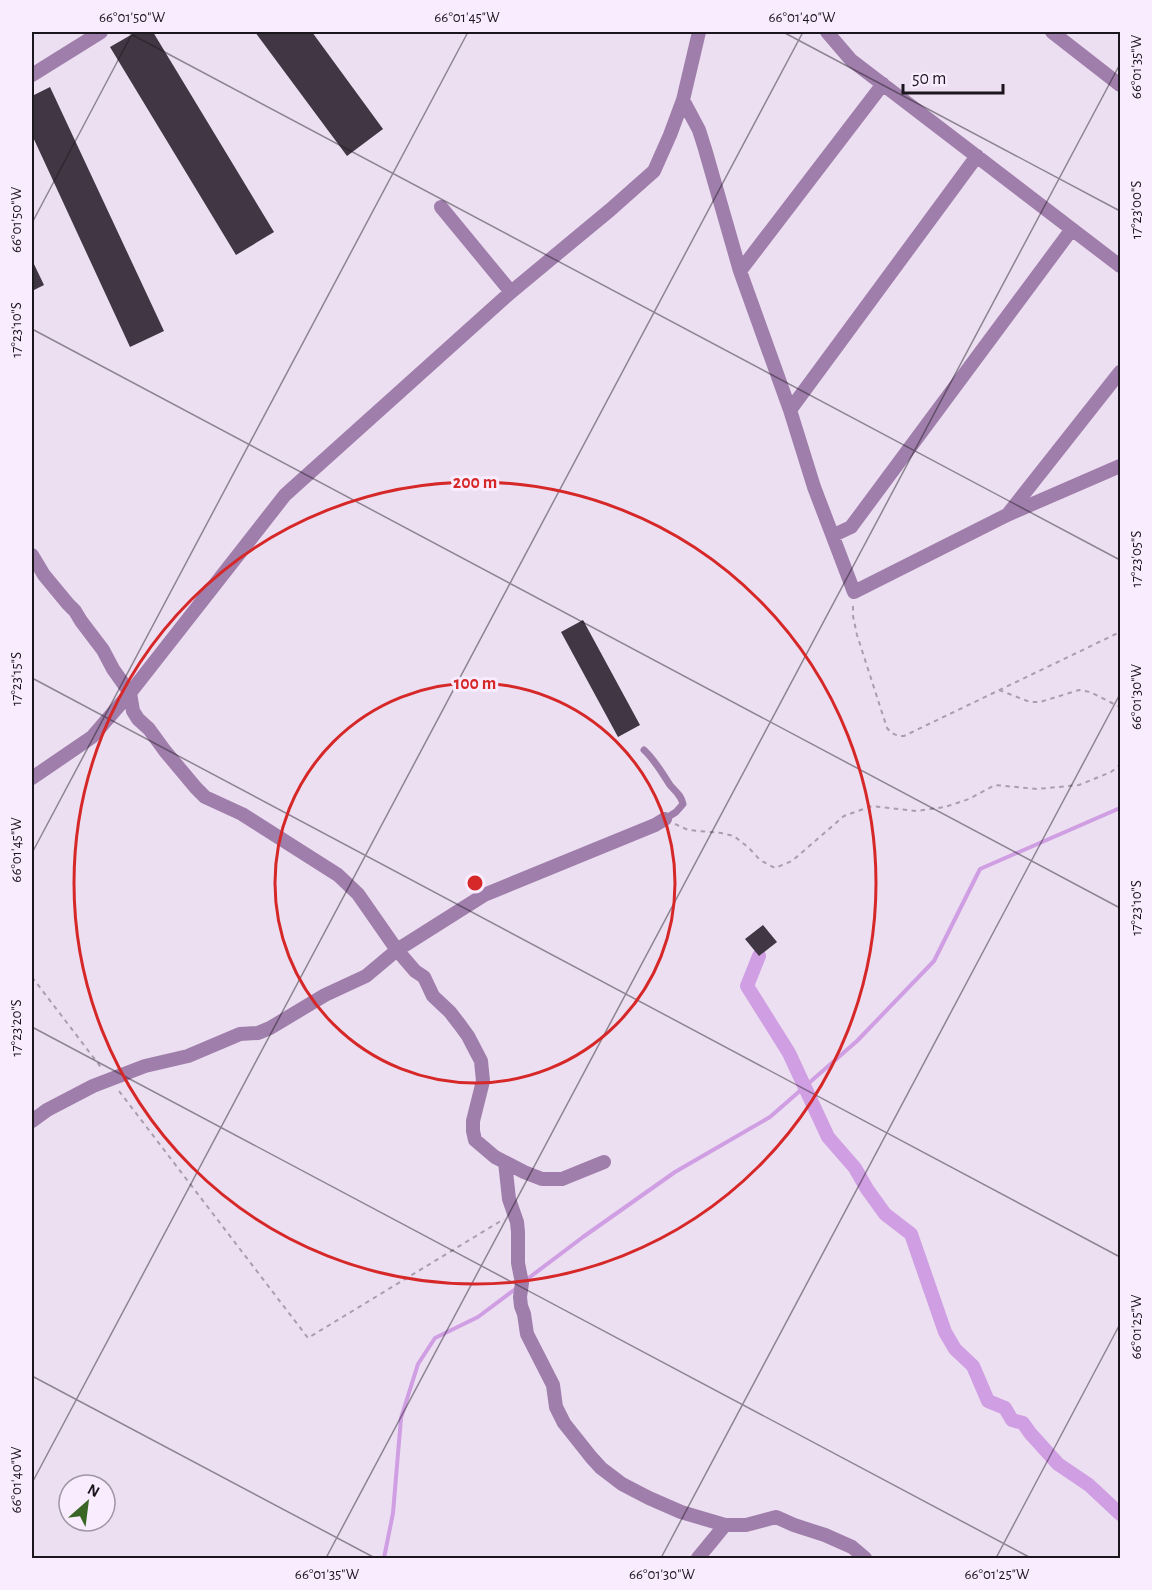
<svg xmlns="http://www.w3.org/2000/svg" width="1152" height="1590" viewBox="0 0 1152 1590" font-family="'Alegreya Sans',sans-serif">
<rect width="100%" height="100%" fill="#ecdff1"/>
<g fill="none" stroke-linecap="round" stroke-linejoin="round">
<path stroke="#d09ee2" stroke-width="4" d="M 526,1280 L 583,1237 L 675,1172 L 770,1117 L 857,1041 L 934,961 L 980,869 L 1120,808
M 384,1558 L 393,1513 L 401,1418 L 418,1364 L 435,1338 L 478,1317 L 518,1287"/>
<path stroke="#d09ee2" stroke-width="14" d="M 759,956 L 747,986 L 789,1053 L 828,1137 L 855,1168 L 867,1189 L 885,1214 L 911,1234 L 945,1332 L 955,1349 L 973,1366 L 988,1401 L 1005,1408 L 1012,1420 L 1023,1423 L 1030,1433 L 1058,1464 L 1089,1485 L 1120,1514"/>
</g>
<path fill="#413644" d="M 136,32 L 153,32 L 274,232 L 236,255 L 110,47 Z
M 255,32 L 312,32 L 383,129 L 347,156 Z
M 50,87 L 164,331 L 130,347 L 32,135 L 32,96 Z
M 32,260 L 44,285 L 32,291 Z
M 583,620 L 640,725 L 618,737 L 561,632 Z
M 763,925 L 777,942 L 759,956 L 745,939 Z"/>
<g fill="none" stroke-linecap="round" stroke-linejoin="round">
<path stroke="#a99ead" stroke-width="2" stroke-dasharray="4.5 4.5" stroke-linecap="butt" d="M 853,606 L 853,616 L 857,635 L 887,728 C 892,734 896,736 904,736 L 1120,632
M 999,690 L 1030,702 L 1040,702 L 1079,690 L 1090,692 L 1120,707
M 675,824 L 688,830 L 721,833 L 734,836 L 749,848 L 760,860 L 775,868 L 792,861 L 844,816 L 872,806 L 917,811 L 945,807 L 969,799 L 995,785 L 1037,789 L 1079,785 L 1111,772 L 1120,765
M 32,977 L 103,1070
M 119,1091 L 308,1338 L 504,1219"/>
<path stroke="#a07eab" stroke-width="7" d="M 644,750 C 655,760 662,773 670,785 C 676,792 681,795 683,804 L 676,812 L 665,819"/>
<path stroke="#a07eab" stroke-width="14" d="M 827,32 L 851,60 L 1120,266
M 1052,32 L 1120,85
M 32,75 L 101,32
M 683,100 L 699,130 L 705,149 L 740,271 L 790,410 L 814,487 L 854,592 L 1007,515 L 1120,466
M 441,207 L 511,292
M 740,271 L 883,84
M 790,410 L 977,156
M 1008,514 L 1120,372
M 834,535 L 851,527 L 1072,229
M 32,555 L 44,575 L 68,604 L 75,611 L 81,621 L 103,650 L 113,669 L 130,693 L 133,711 L 138,719 L 149,729 L 165,751 L 196,788 L 205,797 L 242,814 L 338,875 L 358,894 L 397,950 L 415,971 L 424,977 L 433,996 L 450,1012 L 460,1025 L 468,1036 L 481,1061 L 483,1081 L 473,1121 L 473,1131 L 475,1140 L 495,1157 L 524,1172 L 542,1179 L 562,1179 L 604,1162
M 32,778 L 92,737 L 130,693 L 285,495 L 511,292 L 610,210 L 654,171 L 670,135 L 683,100 L 699,32
M 32,1121 L 47,1110 L 93,1086 L 145,1066 L 188,1056 L 240,1034 L 258,1033 L 270,1028 L 325,995 L 366,976 L 397,950 L 484,895 L 655,825 L 665,819
M 505,1162 L 509,1199 L 517,1222 L 518,1232 L 518,1263 L 522,1283 L 520,1297 L 521,1306 L 524,1314 L 527,1334 L 553,1385 L 556,1407 L 564,1423 L 591,1457 L 601,1468 L 622,1484 L 649,1498 L 681,1512 L 725,1525 L 746,1525 L 776,1517 L 794,1525 L 825,1535 L 852,1547 L 865,1558
M 698,1558 L 725,1525"/>
</g>
<path fill="none" stroke="#1b161d" stroke-width="1.5" stroke-opacity="0.45" d="M 127,32 L 1120,560M 783,32 L 1120,211M 32,223 L 133,32M 32,329 L 1120,908M 32,678 L 1120,1257M 32,853 L 468,32M 32,1027 L 1031,1558M 32,1376 L 375,1558M 32,1483 L 803,32M 326,1558 L 1120,64M 661,1558 L 1120,694M 996,1558 L 1120,1324"/>
<g fill="none" stroke="#d62828" stroke-width="3">
<circle cx="475" cy="883" r="200"/>
<circle cx="475" cy="883" r="401"/>
</g>
<circle cx="475" cy="883" r="9" fill="#d62828" stroke="#f9ecfe" stroke-width="3"/>
<g font-size="18" text-anchor="middle" font-weight="bold" fill="#d62828" stroke="#f9ecfe" stroke-width="6" stroke-linejoin="round" paint-order="stroke">
<text x="475" y="488">200 m</text>
<text x="475" y="689">100 m</text>
</g>
<rect width="1152" height="1590" fill="none" stroke="#f9ecfe" stroke-width="66"/>
<g transform="translate(87 1503) rotate(28)"><circle r="28" fill="#f9ecfe" stroke="#a096a4" stroke-width="1.5"/>
<path d="M0-4.5L10 22L0 15L-10 22Z" fill="#396624"/>
<text y="-9" font-size="16" font-weight="bold" text-anchor="middle" fill="#1b161d">N</text>
</g>
<path d="M903 84v9h100v-9" fill="none" stroke="#1b161d" stroke-width="3"/>
<text x="912" y="84" font-size="18" fill="#1b161d" stroke="#f9ecfe" stroke-width="4.5" paint-order="stroke">50 m</text>
<rect x="33" y="33" width="1086" height="1524" fill="none" stroke="#1b161d" stroke-width="2"/>
<g font-size="15" text-anchor="middle" fill="#1b161d">
<text x="132" y="22">66°01'50"W</text>
<text x="467" y="22">66°01'45"W</text>
<text x="802" y="22">66°01'40"W</text>
<text transform="translate(1136 67) rotate(-90)" y="5">66°01'35"W</text>
<text transform="translate(1136 210) rotate(-90)" y="5">17°23'00"S</text>
<text transform="translate(16 220) rotate(-90)" y="5">66°01'50"W</text>
<text transform="translate(16 330) rotate(-90)" y="5">17°23'10"S</text>
<text transform="translate(1136 559) rotate(-90)" y="5">17°23'05"S</text>
<text transform="translate(16 679) rotate(-90)" y="5">17°23'15"S</text>
<text transform="translate(1136 697) rotate(-90)" y="5">66°01'30"W</text>
<text transform="translate(16 850) rotate(-90)" y="5">66°01'45"W</text>
<text transform="translate(1136 908) rotate(-90)" y="5">17°23'10"S</text>
<text transform="translate(16 1028) rotate(-90)" y="5">17°23'20"S</text>
<text transform="translate(1136 1327) rotate(-90)" y="5">66°01'25"W</text>
<text transform="translate(16 1480) rotate(-90)" y="5">66°01'40"W</text>
<text x="327" y="1579">66°01'35"W</text>
<text x="662" y="1579">66°01'30"W</text>
<text x="997" y="1579">66°01'25"W</text>
</g>
</svg>
